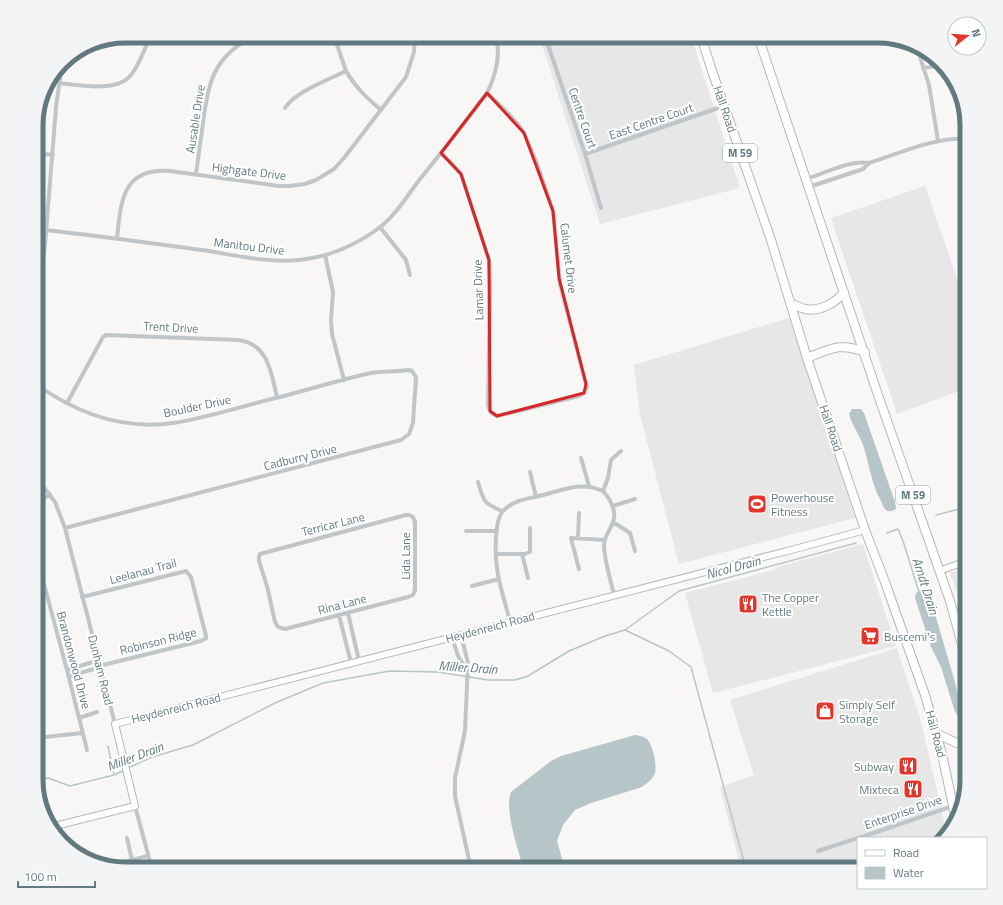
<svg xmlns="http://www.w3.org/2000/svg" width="1003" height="905" viewBox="0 0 1003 905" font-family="'Titillium Web',sans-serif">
<rect width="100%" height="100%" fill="#f8f7f5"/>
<path fill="#e6e7e6" d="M 539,36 L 691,36 L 740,188 L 600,224 Z
M 925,186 L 967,307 L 967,388 L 897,414 L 831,218 Z
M 789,318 L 828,432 L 855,518 L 679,564 L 640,415 L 634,365 Z
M 863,544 L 896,646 L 713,693 L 685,593 L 777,569 L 777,567 Z
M 967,567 L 967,620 L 950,573 Z
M 897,648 L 921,721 L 947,834 L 944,838 L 858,838 L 858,869 L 741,869 L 720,787 L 754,775 L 730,700 Z"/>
<path fill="#b6c6c8" d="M 852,409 L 861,409 L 864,413 L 895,502 L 896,509 C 893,511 888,513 885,509 C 883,507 882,503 881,501 C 871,483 869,463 863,445 C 859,434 852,425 849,414 Z
M 927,587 L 932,593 L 935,614 L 955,682 L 960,704 L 962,721 L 955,712 L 941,667 L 931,647 L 915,598 L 916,593 L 923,588 Z
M 635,735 C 640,736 643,736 647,739 C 653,746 657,764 655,773 C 653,779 647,783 642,787 L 591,803 L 575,810 L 563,825 L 557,841 L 565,869 L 524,869 C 518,850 504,809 511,792 L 551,761 L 561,756 Z"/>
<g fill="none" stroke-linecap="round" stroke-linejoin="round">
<path stroke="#b6c6c8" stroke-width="1.5" d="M 936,515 L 967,507
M 887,533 L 898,529 L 903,541 L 919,592
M 625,630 L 669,651 L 691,667 L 746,869
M 108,746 L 114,775
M 128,768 L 152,757 L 193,745 L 275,703 L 323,683 L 390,671 L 438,672 L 488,680 L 515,680 L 528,676 L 569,651 L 605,636 L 625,630 L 679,591 L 856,543
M 36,781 L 48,778 L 70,786 L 114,775 L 125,770"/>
<g stroke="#b1babc" stroke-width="8">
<path id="secondary" d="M 939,571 L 967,561
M 51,827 L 135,806 L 115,724 L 795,549 L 865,530"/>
</g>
<g stroke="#b2b8bb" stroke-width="10">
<path id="highway" d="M 701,36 L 711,68 L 771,240 L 807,358 L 865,530 L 885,582 L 925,695 L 942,754 L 956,820
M 758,36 L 877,392 L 950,601 L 967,663
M 790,303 C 795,305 800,308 805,309 C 819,312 836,303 844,292
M 807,358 C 830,349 840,342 865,352
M 937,734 L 957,743 L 967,742
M 953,806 L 964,799"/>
</g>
<path stroke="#bfc5c8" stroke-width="4" d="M 334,36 L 346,71 C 355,87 367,98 381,110
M 545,36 L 585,154 L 601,208
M 916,45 L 929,85 L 938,141
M 923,68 L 943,65
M 59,83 C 78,85 117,93 131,75 C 140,64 144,49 151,36
M 285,108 C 295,92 328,80 346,71
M 36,153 L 53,155
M 441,153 L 453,165 L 461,174 L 489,260 L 490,287 L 488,405 C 489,411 492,415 497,416 L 579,396 L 584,393 L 587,387 L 586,384 L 560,284 L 553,211 L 536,161 L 524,133 L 517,123 L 504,109 L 487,93
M 585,154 L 724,106
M 196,175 C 198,157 201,140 203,122 C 208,82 214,56 254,36
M 806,179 C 826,173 849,160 869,163
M 809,187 L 863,169 L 869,163 C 898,154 938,136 967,139
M 380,227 L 406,260 L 410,275
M 46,230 C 99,236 150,243 202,250 C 234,255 267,263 299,260 C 328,257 356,245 379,228 C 396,215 407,196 420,179 C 443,151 465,122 487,93 C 496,75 501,56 496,36
M 117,238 C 121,202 122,167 170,171 L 279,186 L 289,186 L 305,184 L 316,180 L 334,169 L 344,158 L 406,77 L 414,52 L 415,36
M 325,255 L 333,292 L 331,320 L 332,334 L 344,380
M 36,290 L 43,262 L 45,245 L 56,107 L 62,64
M 36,384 C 76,413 123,430 173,423 C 208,418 245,405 280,397 C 310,389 340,380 371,373 C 383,371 396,372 408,370 L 412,371 L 416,377 L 413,423 L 409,434 L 401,440 L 65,528
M 67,403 L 103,337 L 106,335 L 238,340 C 269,344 271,373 277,397
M 581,458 L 589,486
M 530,472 L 536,497
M 36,477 L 55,502 L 65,528 L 115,724
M 478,482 C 484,502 483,503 502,511
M 36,504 L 50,494
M 613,506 L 635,499
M 406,515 L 409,515 L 413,517 L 415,522 L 415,590 L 413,595 L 408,597 L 285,629 L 278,627 L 275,622 L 267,586 L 259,561 L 259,557 L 260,554 Z
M 613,522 L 630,533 L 635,551
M 466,531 L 497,531
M 578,538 L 579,513
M 497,554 L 525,554 L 530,552 L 530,528
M 522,554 L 528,578
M 37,558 L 67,670 L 87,750
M 579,569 L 571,538 L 605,540
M 472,586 L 499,579
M 614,595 C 611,582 604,558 604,546 C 604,536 610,531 613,522 C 617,511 610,499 603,491 L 608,478 L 611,460 L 621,451
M 348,613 L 359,661
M 339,615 L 351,663
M 510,622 C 506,604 499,586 497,568 C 495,555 494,518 504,510 C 515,499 533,498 547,494 C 567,488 583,482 603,491
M 461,635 L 468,663 L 465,731 L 455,778 L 455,796 L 471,869
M 452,637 L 458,656 L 467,670
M 67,670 L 99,660
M 69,676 L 101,667 L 103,665 L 201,641 L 206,638 L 206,636 L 191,577 L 186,571 L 82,597
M 79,718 L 97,712
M 36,738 L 82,733
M 135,806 L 152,869
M 127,838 L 134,869
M 859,838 L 953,806
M 818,851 L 858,838
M 108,866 L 148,856
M 404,869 L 410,865"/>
<use href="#secondary" stroke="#fff" stroke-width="6"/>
<use href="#highway" stroke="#fff" stroke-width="8"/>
</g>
<path fill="none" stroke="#d62828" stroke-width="3" stroke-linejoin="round" d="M 487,93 L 524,133 L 553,211 L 559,278 L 586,384 L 584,393 L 497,416 L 490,411 L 489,260 L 461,174 L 441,153 Z"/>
<defs>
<g id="stadium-square" transform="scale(1)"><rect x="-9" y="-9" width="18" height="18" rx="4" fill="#e2352c" stroke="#fff"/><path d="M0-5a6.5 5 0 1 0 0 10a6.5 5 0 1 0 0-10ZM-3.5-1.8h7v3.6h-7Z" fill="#fff"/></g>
<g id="restaurant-square" transform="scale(1)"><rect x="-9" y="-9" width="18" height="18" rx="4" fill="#e2352c" stroke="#fff"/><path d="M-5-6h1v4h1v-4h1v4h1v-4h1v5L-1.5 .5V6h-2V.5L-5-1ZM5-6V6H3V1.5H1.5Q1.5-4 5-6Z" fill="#fff"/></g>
<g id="supermarket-square" transform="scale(1)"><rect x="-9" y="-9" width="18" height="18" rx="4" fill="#e2352c" stroke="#fff"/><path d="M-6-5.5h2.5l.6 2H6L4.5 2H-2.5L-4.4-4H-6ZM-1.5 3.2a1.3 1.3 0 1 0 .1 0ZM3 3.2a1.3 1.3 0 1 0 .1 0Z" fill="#fff"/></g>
<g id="shop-square" transform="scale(1)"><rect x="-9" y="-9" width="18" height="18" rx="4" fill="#e2352c" stroke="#fff"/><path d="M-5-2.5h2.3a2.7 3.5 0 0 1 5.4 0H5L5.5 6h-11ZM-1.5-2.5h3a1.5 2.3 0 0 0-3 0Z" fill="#fff"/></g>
</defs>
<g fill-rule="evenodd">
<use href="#stadium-square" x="757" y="504"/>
<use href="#restaurant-square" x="748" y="604"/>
<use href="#supermarket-square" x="870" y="636"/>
<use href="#shop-square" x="825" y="711"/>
<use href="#restaurant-square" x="908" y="766"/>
<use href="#restaurant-square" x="913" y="789"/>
</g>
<g text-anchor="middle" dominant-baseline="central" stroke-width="4" stroke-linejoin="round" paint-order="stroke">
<g fill="#fff" stroke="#92a1a6" stroke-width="1">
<rect x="723" y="144" width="34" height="18" rx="3"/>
<rect x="896" y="486" width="34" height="18" rx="3"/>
</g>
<g font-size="11" font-weight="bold" fill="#637980">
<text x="740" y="153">M 59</text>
<text x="913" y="495">M 59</text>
</g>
<g font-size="12" fill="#637980" stroke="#fff">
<text transform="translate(725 109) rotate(71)">Hall Road</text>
<text transform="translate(583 118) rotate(71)">Centre Court</text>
<text transform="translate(195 119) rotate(-81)">Ausable Drive</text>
<text transform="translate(651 121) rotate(-19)">East Centre Court</text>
<text transform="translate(249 171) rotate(7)">Highgate Drive</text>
<text transform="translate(249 246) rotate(7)">Manitou Drive</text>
<text transform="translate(569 258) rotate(83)">Calumet Drive</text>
<text transform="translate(478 290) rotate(-92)">Lamar Drive</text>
<text transform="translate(171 327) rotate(3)">Trent Drive</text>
<text transform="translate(197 406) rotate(-12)">Boulder Drive</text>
<text transform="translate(831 428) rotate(71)">Hall Road</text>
<text transform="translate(300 457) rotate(-14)">Cadburry Drive</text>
<text transform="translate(333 524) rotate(-14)">Terricar Lane</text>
<text transform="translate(405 556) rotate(-90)">Lida Lane</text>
<text transform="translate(143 571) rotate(-15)">Leelanau Trail</text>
<text transform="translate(342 604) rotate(-15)">Rina Lane</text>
<text transform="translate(490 627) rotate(-15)">Heydenreich Road</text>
<text transform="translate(158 641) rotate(-14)">Robinson Ridge</text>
<text transform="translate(74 660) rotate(75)">Brandonwood Drive</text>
<text transform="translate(101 670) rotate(76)">Dunham Road</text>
<text transform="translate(176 708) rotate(-14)">Heydenreich Road</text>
<text transform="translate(936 734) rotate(75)">Hall Road</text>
<text transform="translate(903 812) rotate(-19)">Enterprise Drive</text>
</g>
<g font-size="12" fill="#637980" stroke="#fff" text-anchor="start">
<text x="771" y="497">Powerhouse<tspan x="771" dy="14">Fitness</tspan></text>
<text x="762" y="597">The Copper<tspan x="762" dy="14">Kettle</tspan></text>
<text x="884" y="636">Buscemi's</text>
<text x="839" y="704">Simply Self<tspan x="839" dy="14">Storage</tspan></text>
<text x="894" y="766" text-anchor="end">Subway</text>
<text x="899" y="789" text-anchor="end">Mixteca</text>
</g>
<g font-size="13" font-style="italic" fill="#5e787b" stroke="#fff">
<text transform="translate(733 567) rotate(-15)">Nicol Drain</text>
<text transform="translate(926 586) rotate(72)">Arndt Drain</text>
<text transform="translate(468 667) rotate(4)">Miller Drain</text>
<text transform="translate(135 756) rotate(-21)">Miller Drain</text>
</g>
</g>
<path d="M0 0H1003V905H0ZM125 43H878A82 82 0 0 1 960 125V780A82 82 0 0 1 878 862H125A82 82 0 0 1 43 780V125A82 82 0 0 1 125 43Z" fill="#f3f4f5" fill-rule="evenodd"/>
<path fill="none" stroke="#637980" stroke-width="5" d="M125 43H878A82 82 0 0 1 960 125V780A82 82 0 0 1 878 862H125A82 82 0 0 1 43 780V125A82 82 0 0 1 125 43Z"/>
<rect x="857" y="837" width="130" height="52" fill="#ffffff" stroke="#c1c9cc"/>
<rect x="865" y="850" width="20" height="6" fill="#ffffff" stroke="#c1c9cc"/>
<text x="893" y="857" font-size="12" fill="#637980">Road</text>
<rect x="865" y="867" width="20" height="12" fill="#b6c6c8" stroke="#c1c9cc"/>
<text x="893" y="877" font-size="12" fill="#637980">Water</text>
<g transform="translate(967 36) rotate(73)"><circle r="19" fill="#ffffff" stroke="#c1c9cc"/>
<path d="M0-3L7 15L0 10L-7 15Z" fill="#e2352c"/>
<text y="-6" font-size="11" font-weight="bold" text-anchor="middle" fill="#637980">N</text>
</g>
<path d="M18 881v6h77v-6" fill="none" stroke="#637980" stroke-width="2"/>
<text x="24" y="881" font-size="12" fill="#637980" stroke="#ffffff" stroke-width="3" paint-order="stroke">100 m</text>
</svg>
